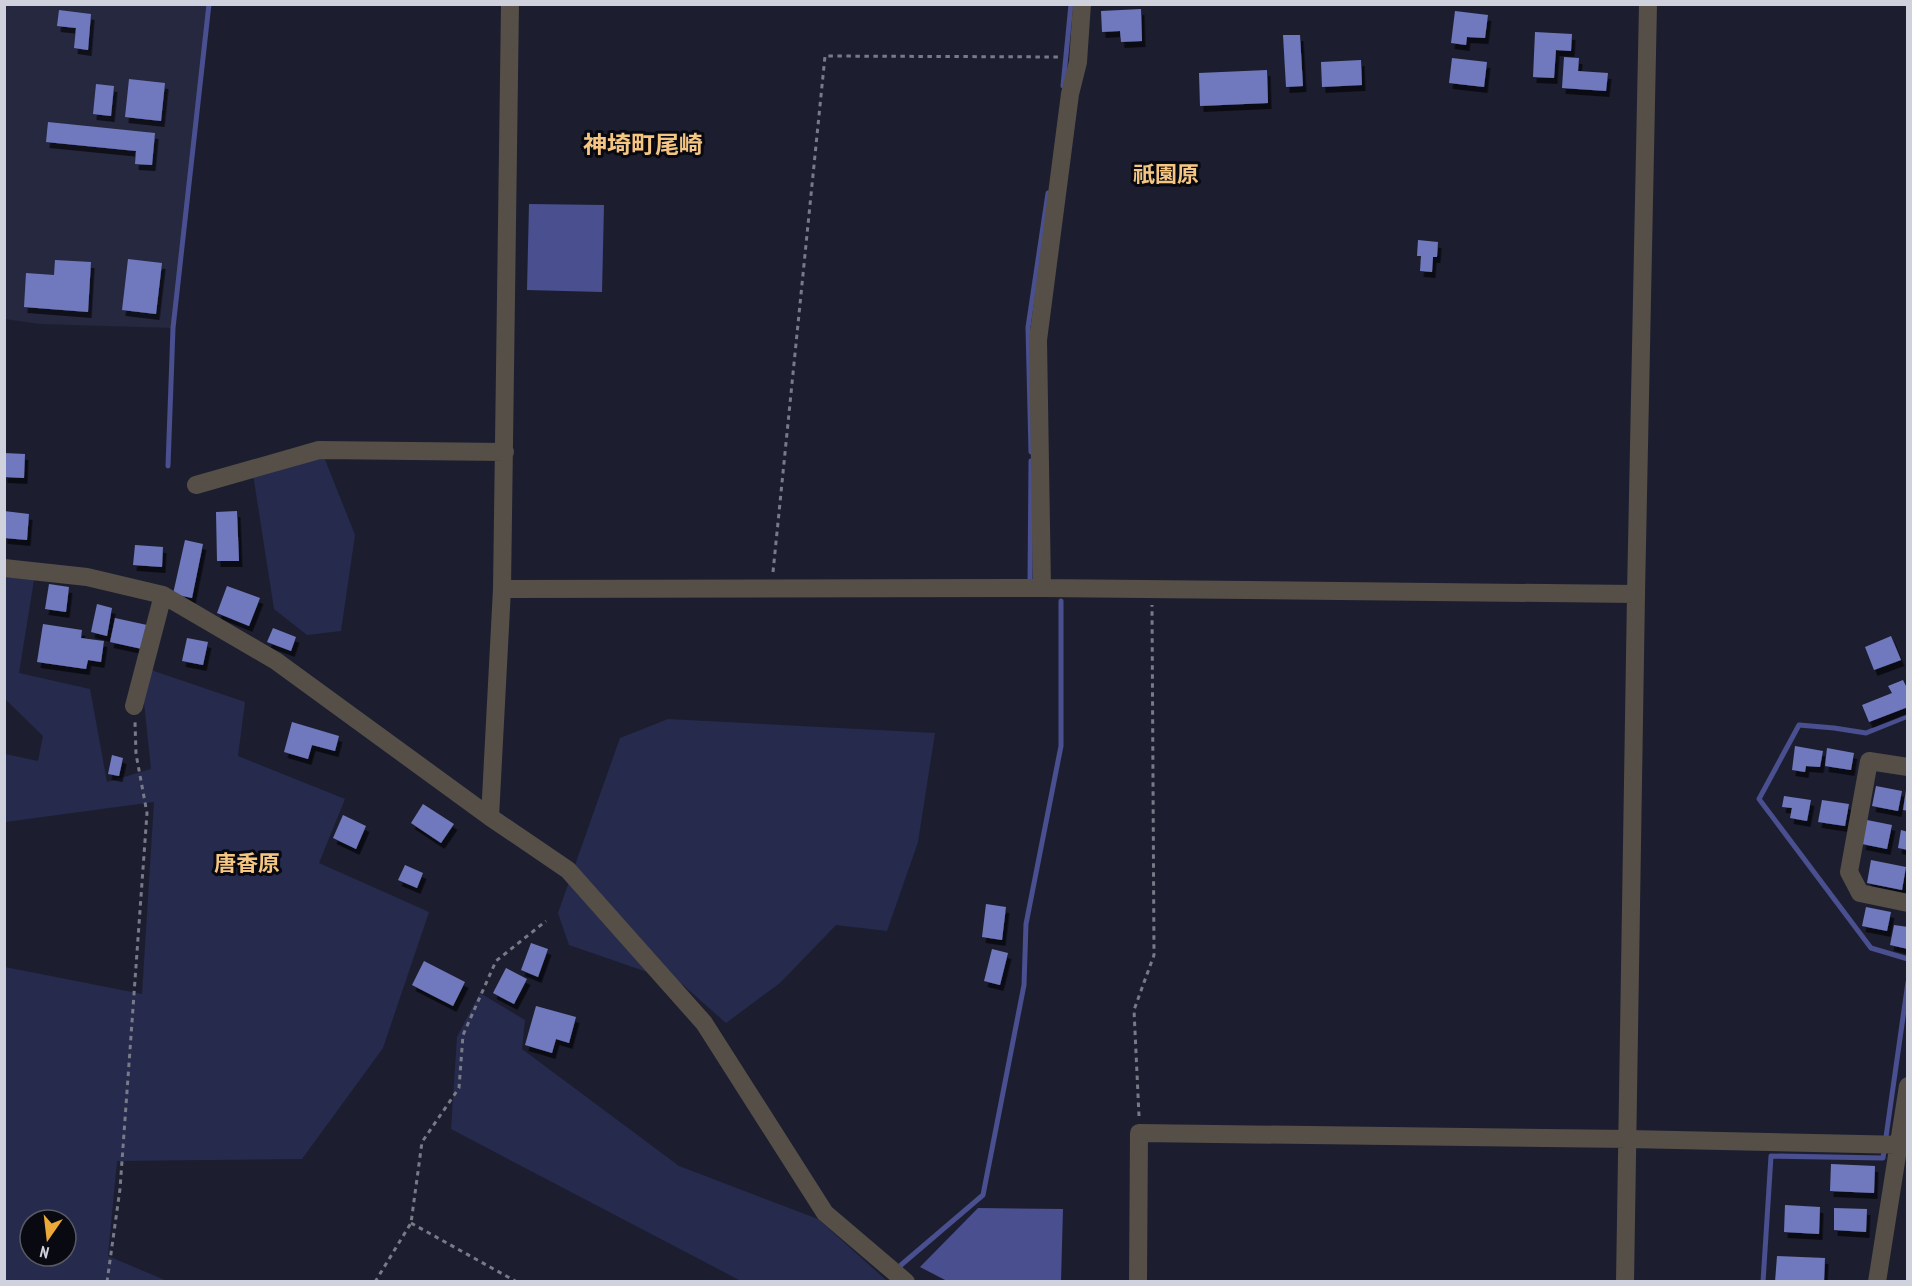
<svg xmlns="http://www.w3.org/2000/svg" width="1912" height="1286" viewBox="0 0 1912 1286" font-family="'PT Sans Narrow','Noto Sans JP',sans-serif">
<defs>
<filter id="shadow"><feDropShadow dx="3.5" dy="6" stdDeviation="0" flood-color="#0009"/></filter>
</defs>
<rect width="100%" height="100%" fill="#1c1e30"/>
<path fill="#25283f" d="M 5,5 L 209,5 L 173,328 L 40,324 L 5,319 Z"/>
<path fill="#262a4d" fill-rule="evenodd" d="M 324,457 L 355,535 L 341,631 L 307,635 L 274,609 L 253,474 Z
M 4,577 L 34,580 L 19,673 L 90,689 L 107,782 L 151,769 L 144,702 L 151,670 L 245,702 L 238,756 L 345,799 L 319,863 L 429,912 L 383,1048 L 302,1159 L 117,1161 L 108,1256 L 167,1281 L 5,1281 L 5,967 L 142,994 L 154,802 L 5,822 L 5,754 L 38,761 L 43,736 L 5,699 ZM 30,1220 L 66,1220 L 66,1256 L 30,1256 Z
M 668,719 L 935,733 L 918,842 L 887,931 L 836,925 L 780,983 L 726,1023 L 682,984 L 569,945 L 558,913 L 620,738 Z
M 480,993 L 525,1020 L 522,1049 L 679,1166 L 818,1219 L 886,1280 L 885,1281 L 741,1281 L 451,1129 L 457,1037 Z"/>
<path fill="#494f8f" d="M 529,204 L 604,205 L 602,292 L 527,290 Z
M 978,1208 L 1063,1209 L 1061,1281 L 947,1281 L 920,1267 Z"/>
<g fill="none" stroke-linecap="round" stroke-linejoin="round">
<path stroke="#494f8f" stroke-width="5" d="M 1063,86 L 1071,4
M 1031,452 L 1028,327 L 1048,193
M 168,466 L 173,328 L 209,4
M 1030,583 L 1031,461
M 1908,716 L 1866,733 L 1834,728 L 1799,725 L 1759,799 L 1871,948 L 1908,959
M 899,1270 L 901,1265 L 983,1195 L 1024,985 L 1026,924 L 1061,746 L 1061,601
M 1763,1282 L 1771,1156 L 1883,1158 L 1908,982"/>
</g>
<path fill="#7079bd" filter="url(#shadow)" d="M 1141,9 L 1142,41 L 1121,42 L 1120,31 L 1102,32 L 1101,11 Z
M 59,10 L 91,14 L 88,50 L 74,48 L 76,28 L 57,26 Z
M 1455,11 L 1488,15 L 1485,38 L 1467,37 L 1466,45 L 1451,43 Z
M 1535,32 L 1572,34 L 1571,51 L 1556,50 L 1554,78 L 1533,77 Z
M 1283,35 L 1300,35 L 1303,86 L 1286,87 Z
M 1564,57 L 1579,58 L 1578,71 L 1608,73 L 1606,91 L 1562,88 Z
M 1452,58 L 1487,62 L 1484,87 L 1449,83 Z
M 1361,60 L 1362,85 L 1322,87 L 1321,62 Z
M 1267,70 L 1268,103 L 1200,106 L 1199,73 Z
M 129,79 L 165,83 L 161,121 L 125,117 Z
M 96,84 L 114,86 L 111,116 L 93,114 Z
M 48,122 L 155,133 L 152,165 L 135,164 L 136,151 L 46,142 Z
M 1418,240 L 1438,242 L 1437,257 L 1433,257 L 1432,272 L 1420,271 L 1421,256 L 1417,256 Z
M 128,259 L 162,263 L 156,314 L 122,310 Z
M 55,260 L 91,262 L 88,312 L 24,307 L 26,273 L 54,275 Z
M 4,453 L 25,454 L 24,478 L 4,477 Z
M 4,511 L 29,514 L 27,540 L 4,538 Z
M 237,511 L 239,561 L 217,561 L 216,512 Z
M 185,540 L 203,544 L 192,598 L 173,594 Z
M 135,545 L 163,547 L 162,567 L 133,565 Z
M 49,584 L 69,587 L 66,612 L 45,609 Z
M 227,586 L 260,598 L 249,626 L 217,613 Z
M 97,604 L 112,608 L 107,636 L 91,632 Z
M 115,618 L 147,625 L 142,649 L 110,642 Z
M 43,624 L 82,630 L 81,638 L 104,641 L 101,662 L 88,660 L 86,669 L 37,662 Z
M 273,628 L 296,637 L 291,651 L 267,642 Z
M 1891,636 L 1901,660 L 1874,670 L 1865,647 Z
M 187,638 L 208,642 L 203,665 L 182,661 Z
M 1903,680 L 1908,690 L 1908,707 L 1869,722 L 1862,705 L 1892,693 L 1888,686 Z
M 292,722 L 339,736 L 335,751 L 312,745 L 308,759 L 284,752 Z
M 1795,746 L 1823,751 L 1820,767 L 1806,766 L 1805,772 L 1792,770 Z
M 1827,748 L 1854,753 L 1851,770 L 1825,766 Z
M 112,755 L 123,758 L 119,776 L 108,774 Z
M 1876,786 L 1902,791 L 1898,811 L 1872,806 Z
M 1906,790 L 1908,790 L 1908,811 L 1903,810 Z
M 1784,796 L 1811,800 L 1807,821 L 1790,818 L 1792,808 L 1782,807 Z
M 1822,800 L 1849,804 L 1845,826 L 1818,822 Z
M 423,804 L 454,824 L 441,843 L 411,823 Z
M 343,815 L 366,826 L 356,849 L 333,838 Z
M 1867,820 L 1892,825 L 1887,849 L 1862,844 Z
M 1901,830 L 1908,832 L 1908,850 L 1898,848 Z
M 1871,860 L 1906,867 L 1902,890 L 1867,883 Z
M 405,865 L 423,873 L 417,888 L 398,880 Z
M 986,904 L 1006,907 L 1002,940 L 982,937 Z
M 1866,907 L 1891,912 L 1887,931 L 1862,926 Z
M 1894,925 L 1908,927 L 1908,949 L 1890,945 Z
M 531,943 L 548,949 L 538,977 L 521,970 Z
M 992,949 L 1008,953 L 1000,985 L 984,981 Z
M 424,961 L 465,982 L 453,1006 L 412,985 Z
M 506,968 L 527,979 L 514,1004 L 493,993 Z
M 536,1006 L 576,1017 L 569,1043 L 556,1039 L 552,1053 L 525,1045 Z
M 1831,1164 L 1875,1166 L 1874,1193 L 1830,1191 Z
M 1785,1205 L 1820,1207 L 1819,1234 L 1784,1232 Z
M 1834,1208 L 1867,1209 L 1866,1232 L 1834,1230 Z
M 1777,1256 L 1825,1258 L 1824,1282 L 1775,1282 Z"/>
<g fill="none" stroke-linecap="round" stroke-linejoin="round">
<path stroke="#787a88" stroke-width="3" stroke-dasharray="4.5 4.5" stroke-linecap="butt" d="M 773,572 L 825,56 L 1062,57
M 1139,1116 L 1134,1010 L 1154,955 L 1152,605
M 411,1223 L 517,1282
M 107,1282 L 120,1189 L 147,813 L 136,754 L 135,722
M 375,1282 L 411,1223 L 422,1142 L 459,1088 L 463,1035 L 496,961 L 546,921"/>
<path stroke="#554f47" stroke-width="18" d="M 196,485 L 319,450 L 505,452
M 4,568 L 87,577 L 163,595 L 276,661 L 490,817 L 568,870 L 704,1023 L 825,1213 L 906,1282
M 1042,588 L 1038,340 L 1070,94 L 1078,62 L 1082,4
M 502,589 L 1042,588 L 1636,594
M 134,706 L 163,595
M 1908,767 L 1869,761 L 1849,872 L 1860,893 L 1908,903
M 490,817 L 502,589 L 510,4
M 1138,1282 L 1139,1133 L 1629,1139 L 1908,1145
M 1625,1282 L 1636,594 L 1648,4
M 1877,1282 L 1908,1086"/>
</g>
<g text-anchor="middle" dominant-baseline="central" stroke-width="6" stroke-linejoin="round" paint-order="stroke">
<g font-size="22" font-weight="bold" fill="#f4c682" stroke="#080911">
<text x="1166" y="174">祇園原</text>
<text x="247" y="863">唐香原</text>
</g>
<g font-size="24" font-weight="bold" fill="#f4c682" stroke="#080911">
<text x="643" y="144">神埼町尾崎</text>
</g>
</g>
<rect width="1912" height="1286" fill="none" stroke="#cfd2dd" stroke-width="12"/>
<g transform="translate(48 1238) rotate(194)"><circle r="28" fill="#080911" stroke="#585963" stroke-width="1.5"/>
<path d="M0-4.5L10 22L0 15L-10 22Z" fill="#eba93a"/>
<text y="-9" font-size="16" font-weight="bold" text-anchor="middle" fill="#cfd2dd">N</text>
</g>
</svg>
